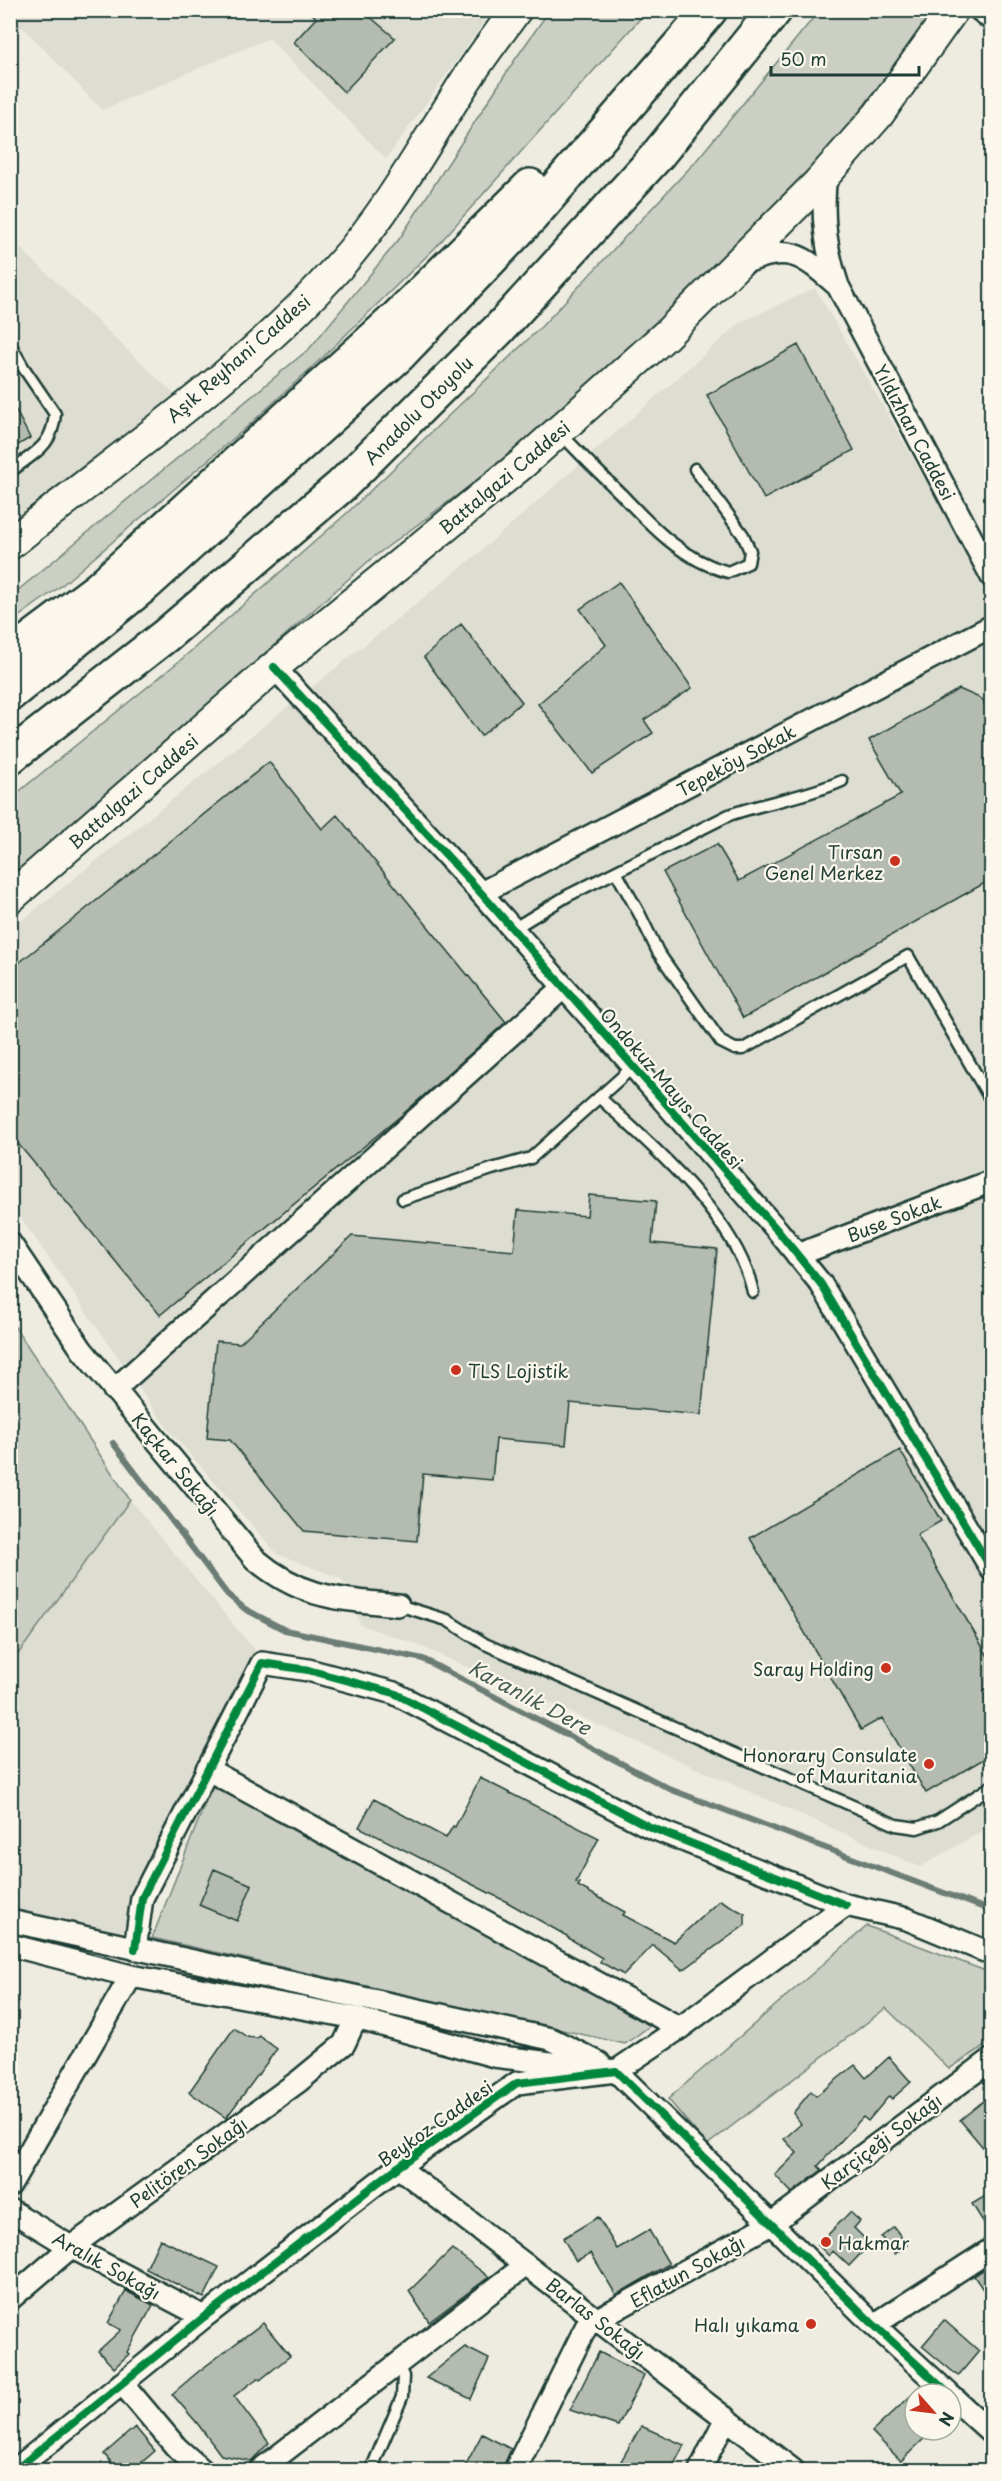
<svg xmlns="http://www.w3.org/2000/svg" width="1002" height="2481" viewBox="0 0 1002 2481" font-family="'Playpen Sans',sans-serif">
<rect width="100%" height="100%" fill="#eeece1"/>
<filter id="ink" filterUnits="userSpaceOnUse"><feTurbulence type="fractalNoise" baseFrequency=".0167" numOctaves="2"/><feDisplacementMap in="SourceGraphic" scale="12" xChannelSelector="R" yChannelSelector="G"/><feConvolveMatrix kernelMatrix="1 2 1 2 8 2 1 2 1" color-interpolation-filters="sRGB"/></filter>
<g filter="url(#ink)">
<path fill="#ddddd2" d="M 10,11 L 492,11 L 386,159 L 269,38 L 102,110 L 23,27 L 11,33 Z
M 11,239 L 177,397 L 11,520 Z
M 815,288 L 991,594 L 991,1826 L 920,1867 L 413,1643 L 361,1625 L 342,1579 L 277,1554 L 168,1429 L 11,1204 L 10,930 L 474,557 L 741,322 Z
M 130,1500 L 257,1653 L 121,1935 L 11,1910 L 11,1664 Z"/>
<path fill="#cbcfc4" stroke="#75867c" stroke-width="1.5" d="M 549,11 L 647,11 L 435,248 L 322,358 L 248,426 L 61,586 L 11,622 L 11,596 L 310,348 L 400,238 L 514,61 Z
M 819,11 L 934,11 L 831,150 L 684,297 L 517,451 L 371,559 L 210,702 L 11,885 L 11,798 L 183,658 L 347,513 L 541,327 L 696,161 Z
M 11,1321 L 130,1500 L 11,1664 Z
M 212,1786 L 658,2020 L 625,2044 L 152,1938 Z
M 867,1926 L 991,1973 L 991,2042 L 949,2069 L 886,2008 L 707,2145 L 668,2099 Z"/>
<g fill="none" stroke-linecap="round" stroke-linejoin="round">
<path stroke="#6c7d74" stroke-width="6" d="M 113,1443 L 227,1594 L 245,1609 L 285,1630 L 423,1659 L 672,1790 L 992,1911"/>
</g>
<path fill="#b4bbb0" stroke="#1f3d34" stroke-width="1.5" d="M 309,10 L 362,10 L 395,38 L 344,92 L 294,42 L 316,18 Z
M 798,345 L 854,450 L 764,499 L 707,395 Z
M 10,399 L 30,438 L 10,450 Z
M 619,582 L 692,688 L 644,720 L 653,733 L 592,773 L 538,704 L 606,645 L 580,609 Z
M 461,624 L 522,702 L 481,736 L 424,657 Z
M 959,689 L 982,699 L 992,717 L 992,879 L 743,1018 L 663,872 L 717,844 L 739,881 L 901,795 L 869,740 Z
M 269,762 L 322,829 L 337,815 L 506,1022 L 403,1114 L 160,1315 L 10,1134 L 10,970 Z
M 589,1195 L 656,1201 L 652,1243 L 717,1249 L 701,1415 L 570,1403 L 566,1445 L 496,1439 L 492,1480 L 423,1474 L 417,1541 L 304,1531 L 230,1440 L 207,1438 L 216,1341 L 240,1343 L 352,1236 L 514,1251 L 518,1210 L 587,1216 Z
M 900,1450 L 941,1521 L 917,1535 L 992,1663 L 992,1754 L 926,1793 L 882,1718 L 861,1730 L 750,1538 Z
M 480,1778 L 599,1838 L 576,1882 L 580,1883 L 578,1886 L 625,1912 L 623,1915 L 674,1942 L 720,1900 L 745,1914 L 745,1925 L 683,1970 L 653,1945 L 624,1975 L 600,1962 L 602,1958 L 567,1937 L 567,1936 L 507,1902 L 359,1827 L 374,1799 L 446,1838 L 453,1826 L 455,1827 Z
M 214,1869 L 252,1885 L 237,1921 L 199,1905 Z
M 234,2028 L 247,2037 L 257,2038 L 259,2036 L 277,2049 L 226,2118 L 189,2092 Z
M 889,2057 L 911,2082 L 892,2099 L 889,2096 L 868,2121 L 863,2117 L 818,2166 L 822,2170 L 792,2193 L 775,2175 L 797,2153 L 784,2139 L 801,2124 L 793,2113 L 811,2091 L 816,2096 L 855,2065 L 866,2078 Z
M 992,2094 L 992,2158 L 960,2120 Z
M 992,2192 L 992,2236 L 972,2204 Z
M 850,2212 L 860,2221 L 854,2228 L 870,2244 L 849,2266 L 833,2251 L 829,2256 L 818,2245 Z
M 598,2217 L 617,2249 L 649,2230 L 669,2264 L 616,2295 L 591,2253 L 576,2261 L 563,2238 Z
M 894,2227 L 907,2245 L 895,2254 L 881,2237 Z
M 160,2239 L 219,2267 L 204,2298 L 146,2269 Z
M 452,2249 L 489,2277 L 429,2322 L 409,2291 Z
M 992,2264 L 992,2303 L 974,2276 Z
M 126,2291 L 153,2305 L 127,2352 L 129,2354 L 114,2368 L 98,2351 L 121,2330 L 108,2323 Z
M 944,2320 L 979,2351 L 958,2376 L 922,2346 Z
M 263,2323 L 290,2356 L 260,2380 L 258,2378 L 234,2396 L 269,2443 L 251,2461 L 221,2455 L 197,2423 L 172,2394 L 199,2371 Z
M 465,2347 L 489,2359 L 471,2399 L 426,2378 Z
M 599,2352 L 644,2375 L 618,2426 L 570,2410 Z
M 915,2392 L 915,2430 L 933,2430 L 901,2461 L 872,2432 Z
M 641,2426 L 684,2445 L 671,2470 L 616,2470 Z
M 135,2427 L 155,2451 L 133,2470 L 118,2470 L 104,2454 Z
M 482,2434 L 511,2449 L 502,2470 L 463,2470 Z"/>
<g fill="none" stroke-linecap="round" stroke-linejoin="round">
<g stroke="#1f3d34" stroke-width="15">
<path id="lane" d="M 10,344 L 23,367 L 55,414 C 52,448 34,452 10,472
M 559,432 C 579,453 600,474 621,494 C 652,527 683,560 728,572 L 748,563 L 750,551 L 743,535 L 695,469
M 616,872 L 639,913 L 658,952 L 721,1042 L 735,1049 L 743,1049 L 908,956 L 992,1102
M 513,929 L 567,896 L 729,815 C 766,802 806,797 842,781
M 599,1097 C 653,1147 737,1218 753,1292
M 403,1199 L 492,1169 L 531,1158 L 633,1067
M 398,1605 L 447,1620 L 485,1644 L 896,1825 L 917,1828 L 938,1821 L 992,1786
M 371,2470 L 402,2397 L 403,2376 L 397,2364"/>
</g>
<g stroke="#1f3d34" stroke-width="26">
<path id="street" d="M 980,10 L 992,20
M 826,174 C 821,214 825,249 838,286 L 992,577
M 741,264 C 790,244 800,253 838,286
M 274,667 L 481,893 L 778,1231 L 821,1284 L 992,1570
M 481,893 L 992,626
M 10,1243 L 82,1350 L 255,1559 C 302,1599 339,1599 398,1605
M 797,1255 L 992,1181
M 114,1390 L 563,988
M 207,1769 L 680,2028
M 10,1921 L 551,2039 L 599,2063
M 10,1945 L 131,1976 L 356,2018 L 494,2056 L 616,2071 L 680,2028 L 846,1905 L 907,1919 L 992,1954
M 135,1949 L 142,1898 L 262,1663 L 308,1670 L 394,1693 L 650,1827 L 846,1905
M 398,2167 L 793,2470
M 10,2185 L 131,1976
M 10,2210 L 71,2247 L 204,2317
M 10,2299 L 71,2247 L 299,2081 L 344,2044 L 356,2018
M 874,2325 L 992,2249
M 122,2383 L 177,2448 L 202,2470
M 951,2396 L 992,2433
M 15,2470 L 204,2317 L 398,2167 L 517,2083 L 616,2071 L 874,2325 L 949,2394
M 260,2470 L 526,2265
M 515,2470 L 587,2325 L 771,2224 L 992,2059
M 700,2470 L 726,2418"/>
</g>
<g stroke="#1f3d34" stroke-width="34">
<path id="secondary" d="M 10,544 C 119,456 248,370 340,265 C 389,210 424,146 463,85 C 479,59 498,35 516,10
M 10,898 L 274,667 L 522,464 L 667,334 L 818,183 L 878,115 L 953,10"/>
</g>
<g stroke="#1f3d34" stroke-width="38">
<path id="highway" d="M 10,655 L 98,589 L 394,320 L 530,186
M 10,694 L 146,584 L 398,356 L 532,216 L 710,10
M 10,757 L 165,636 L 341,486 L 499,329 L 656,157 L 775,10"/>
</g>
<use href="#lane" stroke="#fbf7ec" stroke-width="10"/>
<use href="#street" stroke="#fbf7ec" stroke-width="21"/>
<use href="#secondary" stroke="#fbf7ec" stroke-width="30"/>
<use href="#highway" stroke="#fbf7ec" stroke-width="33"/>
<g stroke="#fbf7ec" stroke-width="11">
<path id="cycleway" d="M 274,667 L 481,893 L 778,1231 L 821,1284 L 992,1570
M 135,1949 L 142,1898 L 262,1663 L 308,1670 L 394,1693 L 650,1827 L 846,1905
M 15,2470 L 204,2317 L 398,2167 L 517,2083 L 616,2071 L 874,2325 L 949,2394"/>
</g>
<use href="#cycleway" stroke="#00873e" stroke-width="8"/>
</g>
</g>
<g fill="#c8321e" stroke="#fbf7ec" stroke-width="2">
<circle cx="895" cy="861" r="6"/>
<circle cx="456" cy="1370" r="6"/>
<circle cx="886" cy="1668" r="6"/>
<circle cx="929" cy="1764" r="6"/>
<circle cx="826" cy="2242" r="6"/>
<circle cx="811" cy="2324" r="6"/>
</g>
<g text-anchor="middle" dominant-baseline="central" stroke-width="4.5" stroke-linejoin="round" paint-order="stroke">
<g font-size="18" fill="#1f3d34" stroke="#fbf7ec">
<text transform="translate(238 358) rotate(-41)">Aşık Reyhani Caddesi</text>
<text transform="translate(418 410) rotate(-45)">Anadolu Otoyolu</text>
<text transform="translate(915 432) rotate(62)">Yıldızhan Caddesi</text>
<text transform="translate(504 477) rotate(-40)">Battalgazi Caddesi</text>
<text transform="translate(736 760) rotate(-28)">Tepeköy Sokak</text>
<text transform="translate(133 791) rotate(-41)">Battalgazi Caddesi</text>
<text transform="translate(672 1088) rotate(49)">Ondokuz Mayıs Caddesi</text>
<text transform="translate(894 1218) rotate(-21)">Buse Sokak</text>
<text transform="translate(176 1464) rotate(51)">Kaçkar Sokağı</text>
<text transform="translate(435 2123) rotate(-35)">Beykoz Caddesi</text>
<text transform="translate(881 2141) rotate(-37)">Karçiçeği Sokağı</text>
<text transform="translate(188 2162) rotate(-36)">Pelitören Sokağı</text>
<text transform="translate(107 2265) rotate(29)">Aralık Sokağı</text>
<text transform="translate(687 2271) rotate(-29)">Eflatun Sokağı</text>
<text transform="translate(596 2318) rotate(38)">Barlas Sokağı</text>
</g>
<g font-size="18" fill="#1f3d34" stroke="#fbf7ec" text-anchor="end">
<text x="883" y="851">Tırsan<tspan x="883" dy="21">Genel Merkez</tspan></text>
<text x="468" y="1370" text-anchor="start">TLS Lojistik</text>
<text x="874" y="1668">Saray Holding</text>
<text x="917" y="1754">Honorary Consulate<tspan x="917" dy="21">of Mauritania</tspan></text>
<text x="838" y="2242" text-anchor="start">Hakmar</text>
<text x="799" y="2324">Halı yıkama</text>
</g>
<g font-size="20" font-style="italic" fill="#455d54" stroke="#fbf7ec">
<text transform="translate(530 1697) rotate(28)">Karanlık Dere</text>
</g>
</g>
<rect width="1002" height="2481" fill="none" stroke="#fbf7ec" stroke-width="36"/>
<rect x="18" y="18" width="966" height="2445" fill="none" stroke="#1f3d34" stroke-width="2" filter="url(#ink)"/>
<g transform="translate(933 2412) rotate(118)"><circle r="28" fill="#fbf7ec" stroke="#a3ada2" stroke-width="1.5"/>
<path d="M0-4.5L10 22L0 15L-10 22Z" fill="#c8321e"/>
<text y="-9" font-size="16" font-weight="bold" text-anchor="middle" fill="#1f3d34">N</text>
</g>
<path d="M771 66v9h148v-9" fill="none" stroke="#1f3d34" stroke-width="3"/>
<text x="780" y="66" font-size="18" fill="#1f3d34" stroke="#fbf7ec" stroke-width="4.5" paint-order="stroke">50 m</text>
</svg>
